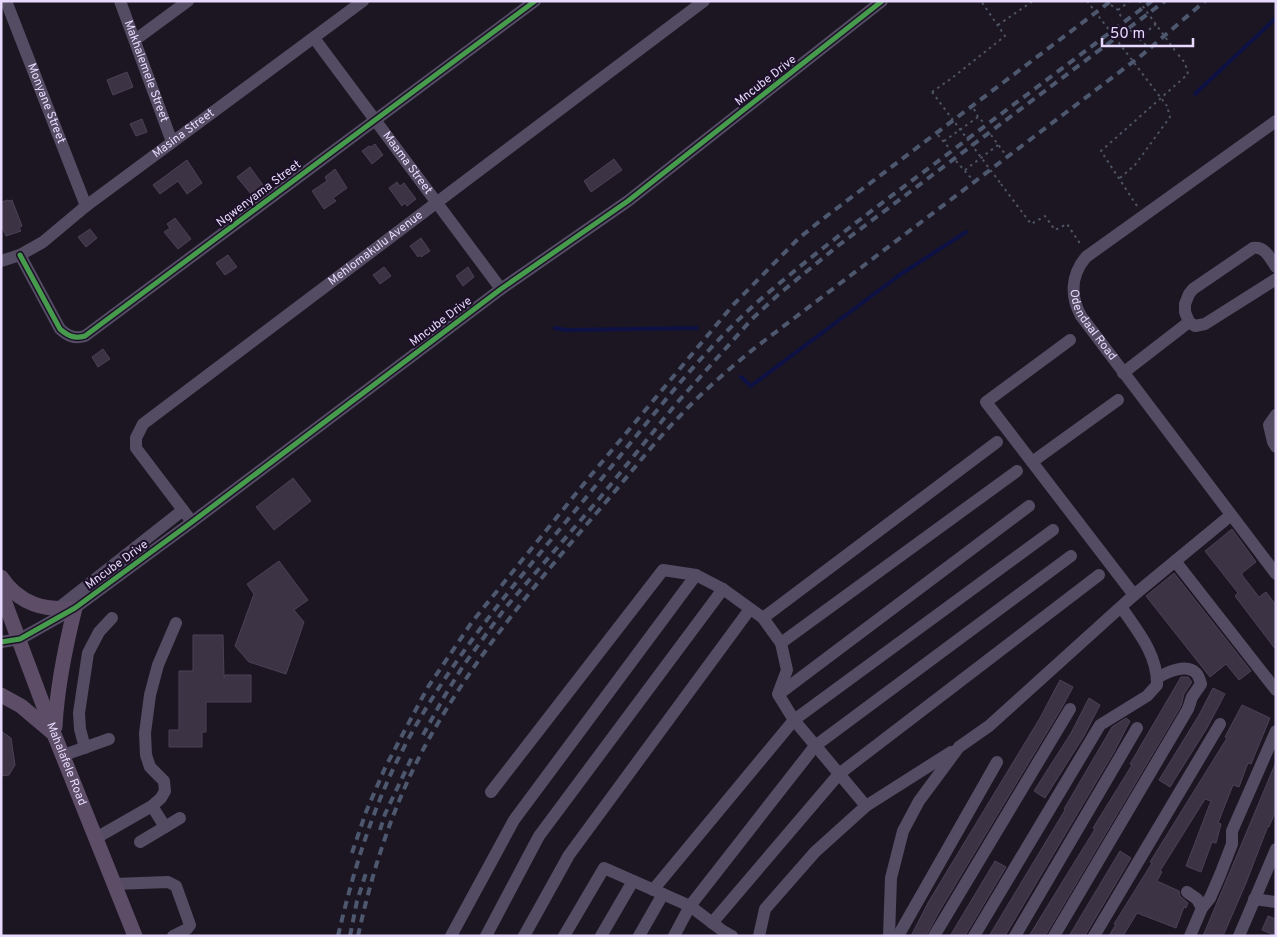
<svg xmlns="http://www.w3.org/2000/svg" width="1277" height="937" viewBox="0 0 1277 937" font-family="Overpass,sans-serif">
<rect width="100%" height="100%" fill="#1c1623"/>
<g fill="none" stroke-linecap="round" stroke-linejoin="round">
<path stroke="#0e1143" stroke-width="4" d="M 1195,94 L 1276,18
M 555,328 L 566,330 L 697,328
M 741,377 L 751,386 L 901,274 L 966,232"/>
</g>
<path fill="#3c3445" stroke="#4b4156" d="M 127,72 L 133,87 L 113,95 L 107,80 Z
M 142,119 L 147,132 L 136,136 L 130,124 Z
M 375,144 L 383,155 L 372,164 L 362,151 L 369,146 L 371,147 Z
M 614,159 L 622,170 L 591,192 L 584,181 Z
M 187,160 L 202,183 L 187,194 L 178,181 L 160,194 L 153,185 Z
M 250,167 L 263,185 L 251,194 L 237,177 Z
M 335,169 L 347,188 L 333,198 L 336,201 L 324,209 L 312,191 L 327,181 L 325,177 Z
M 397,182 L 400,186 L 404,183 L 416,199 L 407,206 L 405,203 L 402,206 L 389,188 Z
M 8,200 L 9,201 L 12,200 L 22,226 L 19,228 L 21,231 L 6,236 L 1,225 L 1,202 Z
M 175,218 L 191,239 L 178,249 L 164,232 L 170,228 L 167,224 Z
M 90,229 L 97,238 L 86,247 L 78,237 Z
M 421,238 L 430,251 L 421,257 L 420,255 L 418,257 L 410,246 Z
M 228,255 L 237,267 L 225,275 L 216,263 Z
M 384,267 L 391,276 L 380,284 L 373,275 Z
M 468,267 L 474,277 L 463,286 L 456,276 Z
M 103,349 L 110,359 L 98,367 L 92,357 Z
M 293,478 L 311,501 L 274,530 L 256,507 Z
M 1232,529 L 1256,562 L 1242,573 L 1242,575 L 1259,597 L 1266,592 L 1276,605 L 1276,650 L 1235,596 L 1238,593 L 1205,551 Z
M 279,561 L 308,600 L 294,610 L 304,622 L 286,674 L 249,662 L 235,646 L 254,594 L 247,584 Z
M 1174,573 L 1251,671 L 1239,680 L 1226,664 L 1210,677 L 1146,596 Z
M 193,635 L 223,635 L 224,678 L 225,675 L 251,675 L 251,702 L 206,702 L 206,732 L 202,732 L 202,747 L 169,747 L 169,730 L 179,730 L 179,671 L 193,671 Z
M 1181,677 L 1188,677 L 1192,682 L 1184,694 L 1181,706 L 1047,933 L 1045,936 L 1029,936 L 1095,829 L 1093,828 L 1132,765 L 1130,764 Z
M 1060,680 L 1073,687 L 1064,704 L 939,912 L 926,936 L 911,936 L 929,901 L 1040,718 Z
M 1213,688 L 1225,694 L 1207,728 L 1170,787 L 1159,780 L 1199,715 Z
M 1089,698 L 1100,705 L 1084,736 L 1045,798 L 1034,791 L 1071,733 Z
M 1242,705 L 1270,718 L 1251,764 L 1248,763 L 1239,787 L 1233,785 L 1218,823 L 1221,824 L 1216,843 L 1212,842 L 1201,872 L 1186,866 L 1211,801 L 1205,799 L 1160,871 L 1162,872 L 1157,881 L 1179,891 L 1180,896 L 1188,903 L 1186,908 L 1184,907 L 1176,928 L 1137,913 L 1123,936 L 1109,936 L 1116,924 L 1114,924 L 1152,863 L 1150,862 L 1227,738 L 1225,737 Z
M 1126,718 L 1130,721 L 1114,752 L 1005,936 L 989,936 L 1065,810 L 1064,809 L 1112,727 Z
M 1,731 L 11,738 L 15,765 L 9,775 L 1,776 Z
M 1276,762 L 1276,810 L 1269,827 L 1268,826 L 1246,883 L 1223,936 L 1203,936 Z
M 1120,851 L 1131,858 L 1086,934 L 1085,936 L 1069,936 Z
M 995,861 L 1006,867 L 965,936 L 950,936 Z
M 1268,916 L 1276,919 L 1276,936 L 1262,930 Z"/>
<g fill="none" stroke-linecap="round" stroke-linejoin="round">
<path stroke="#4f5465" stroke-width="2" stroke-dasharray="2.5 4" stroke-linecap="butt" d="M 1111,5 L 1118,10 L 1122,19
M 1118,10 L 1130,1
M 998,25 L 1033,1
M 1130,30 L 1146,45
M 1139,38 L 1156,24
M 932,92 L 952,78 L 1005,36 L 981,1
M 974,109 L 978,117 L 984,123
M 938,135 L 950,149
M 991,135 L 1005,154
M 944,141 L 978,117
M 956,161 L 972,179
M 965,170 L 998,145
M 1120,178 L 1135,165 L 1170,117 L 1167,106
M 1001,184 L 1031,224 L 1045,216 L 1055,230 L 1067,224 L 1081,245
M 1137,206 L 1101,151 L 1188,74 L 1185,63 L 1176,52"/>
<g stroke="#534c63" stroke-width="12">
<path id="s1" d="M 6,1 L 86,206"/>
<path id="s2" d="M 120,1 L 172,142"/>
<path id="s3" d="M 314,38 L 501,289"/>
<path d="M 135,40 L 188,1"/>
<path id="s4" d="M 1276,121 L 1086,257 C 1071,275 1070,296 1081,316 L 1276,574"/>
<path d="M 20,255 L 60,329 C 68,336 74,339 85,336 L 535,1"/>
<path id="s5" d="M 1,261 L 20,255 L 43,242 L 86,206 L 363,1"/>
<path d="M 1276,267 C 1270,258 1265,246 1253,248 L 1193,289 L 1189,294 L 1185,304 L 1185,312 L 1189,322 L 1195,326 L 1205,324 L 1276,279"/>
<path d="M 1070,340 L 986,402 L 1134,595"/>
<path d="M 1123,373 L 1189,322"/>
<path d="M 1276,415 L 1269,425 L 1273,442 L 1276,447"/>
<path d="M 1032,462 L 1118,400"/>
<path id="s6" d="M 192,522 L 136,448 L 136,438 L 143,424 L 704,1"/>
<path d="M 1175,561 L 1276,690"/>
<path d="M 56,610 L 183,510"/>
<path d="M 763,618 L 997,442"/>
<path d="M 1,642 L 20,639 L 75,608 L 192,522 L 501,289 L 628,201 L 882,1"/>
<path d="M 781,643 L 1017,471"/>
<path d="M 779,694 L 1029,506"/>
<path d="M 85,748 L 80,729 L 79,713 L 88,653 L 99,632 L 112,618"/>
<path d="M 64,755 L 109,739"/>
<path d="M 491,792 L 663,570 L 696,575 L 723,589 L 763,618 L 781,643 L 787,670 L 778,694 L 794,720 L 866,806"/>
<path d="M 165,827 L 180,818"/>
<path d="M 96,838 L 152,806 L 161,798 L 165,791 L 164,781 L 150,767 L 146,755 L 145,733 L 150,695 L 158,665 L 176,623"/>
<path d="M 140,842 L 165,827 L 152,806"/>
<path d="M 114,884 L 168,882 L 176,886 L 190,925 L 187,929 L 173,936"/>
<path d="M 653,890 L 794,720 L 1053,530"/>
<path d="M 1187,892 L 1197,899 L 1202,908"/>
<path d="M 1254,899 L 1276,902"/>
<path d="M 712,923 L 839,774 L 1099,575"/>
<path d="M 451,936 L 514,820 L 696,575"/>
<path d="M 486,936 L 539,836 L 723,589"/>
<path d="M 524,936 L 569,855 L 750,609"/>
<path d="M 564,936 L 604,868 L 690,906 L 723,931 L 732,936"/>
<path d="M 601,936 L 633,881"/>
<path d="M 639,936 L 663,894"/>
<path d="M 674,936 L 690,906 L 815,746 L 1071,556"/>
<path d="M 759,936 L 765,909 L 815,852 L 866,806 L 951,752"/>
<path d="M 889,936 L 891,878 L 903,831 L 919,801 L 959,747 L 989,726 L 1134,595 L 1231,515"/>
<path d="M 898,936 L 997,762"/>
<path d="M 934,936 L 1070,709"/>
<path d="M 974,936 L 1100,725 L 1147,696 L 1157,685 C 1158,655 1137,630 1121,607"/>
<path d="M 1015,936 L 1137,728"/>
<path d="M 1054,936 L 1188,709 L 1192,697 L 1201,684 C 1200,680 1199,676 1196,673 C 1187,663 1167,672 1157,678"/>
<path d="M 1094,936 L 1220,724"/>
<path d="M 1190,936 L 1202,908 L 1210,898 L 1220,875 L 1232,844 L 1232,831 L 1276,731"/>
<path d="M 1239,936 L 1276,849"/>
</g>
<g stroke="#5d4d67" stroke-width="15">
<path d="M 1,577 C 19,604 44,611 75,608 C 65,648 57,686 55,727"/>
<path id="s7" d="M 1,592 L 54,734 L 135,936"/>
<path d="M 1,695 L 21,706 L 53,733"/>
</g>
<path stroke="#4d576e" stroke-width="4" stroke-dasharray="8 6" stroke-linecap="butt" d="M 423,735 L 444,697 L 463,666 L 506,607 L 599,499 L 675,405 L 752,319 L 779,294 L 839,245 L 1165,1
M 380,830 L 385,814 L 412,757
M 352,853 L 366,812 L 385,768 L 407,726 L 428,687 L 472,622 L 587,480 L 733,305 L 798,239 L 820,221 L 1111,1
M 338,936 C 352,876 370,816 397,761 C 448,658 525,572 598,483 C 650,420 700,352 762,298 C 817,251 875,208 933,165 C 1006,110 1079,56 1152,1
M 350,936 L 357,901 L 366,873
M 358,936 C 373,867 395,799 430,737 C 476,655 538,581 599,510 C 626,479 650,447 678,418 C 702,392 729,369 756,347 L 1142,55 L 1205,1"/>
<path stroke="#4f5465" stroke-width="2" stroke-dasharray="2.5 4" stroke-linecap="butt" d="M 1087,1 L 1167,106
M 1139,1 L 1176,52
M 932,92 L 1001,184"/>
<g stroke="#1c1128" stroke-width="8">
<path id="cycleway" d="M 20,255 L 60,329 C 68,336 74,339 85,336 L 535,1
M 1,642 L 20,639 L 75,608 L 192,522 L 501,289 L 628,201 L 882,1"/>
</g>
<use href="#cycleway" stroke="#469c4c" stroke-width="5"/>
</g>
<g text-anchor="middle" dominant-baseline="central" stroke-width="4.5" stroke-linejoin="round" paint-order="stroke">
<g font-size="12" fill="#e8dafe" stroke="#1c1128">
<text stroke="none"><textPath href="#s2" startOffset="75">Makhalemele Street</textPath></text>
<text transform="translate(766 81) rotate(-38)">Mncube Drive</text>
<text stroke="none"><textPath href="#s1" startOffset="110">Monyane Street</textPath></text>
<text stroke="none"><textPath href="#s5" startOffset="224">Masina Street</textPath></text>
<text stroke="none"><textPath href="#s3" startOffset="156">Maama Street</textPath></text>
<text transform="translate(259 194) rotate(-37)">Ngwenyama Street</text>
<text stroke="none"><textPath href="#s6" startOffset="410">Mehlomakulu Avenue</textPath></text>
<text transform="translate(441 322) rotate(-37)">Mncube Drive</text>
<text stroke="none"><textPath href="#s4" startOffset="310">Odendaal Road</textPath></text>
<text transform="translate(117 565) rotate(-36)">Mncube Drive</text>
<text stroke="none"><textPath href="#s7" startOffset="184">Mahalafele Road</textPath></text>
</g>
</g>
<rect width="1277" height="937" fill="none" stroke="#e8dafe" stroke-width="5"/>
<path d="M1102 38v8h91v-8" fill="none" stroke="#e8dafe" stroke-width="2.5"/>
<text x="1110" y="38" font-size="15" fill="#e8dafe" stroke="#1c1128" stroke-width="4" paint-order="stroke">50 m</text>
</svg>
